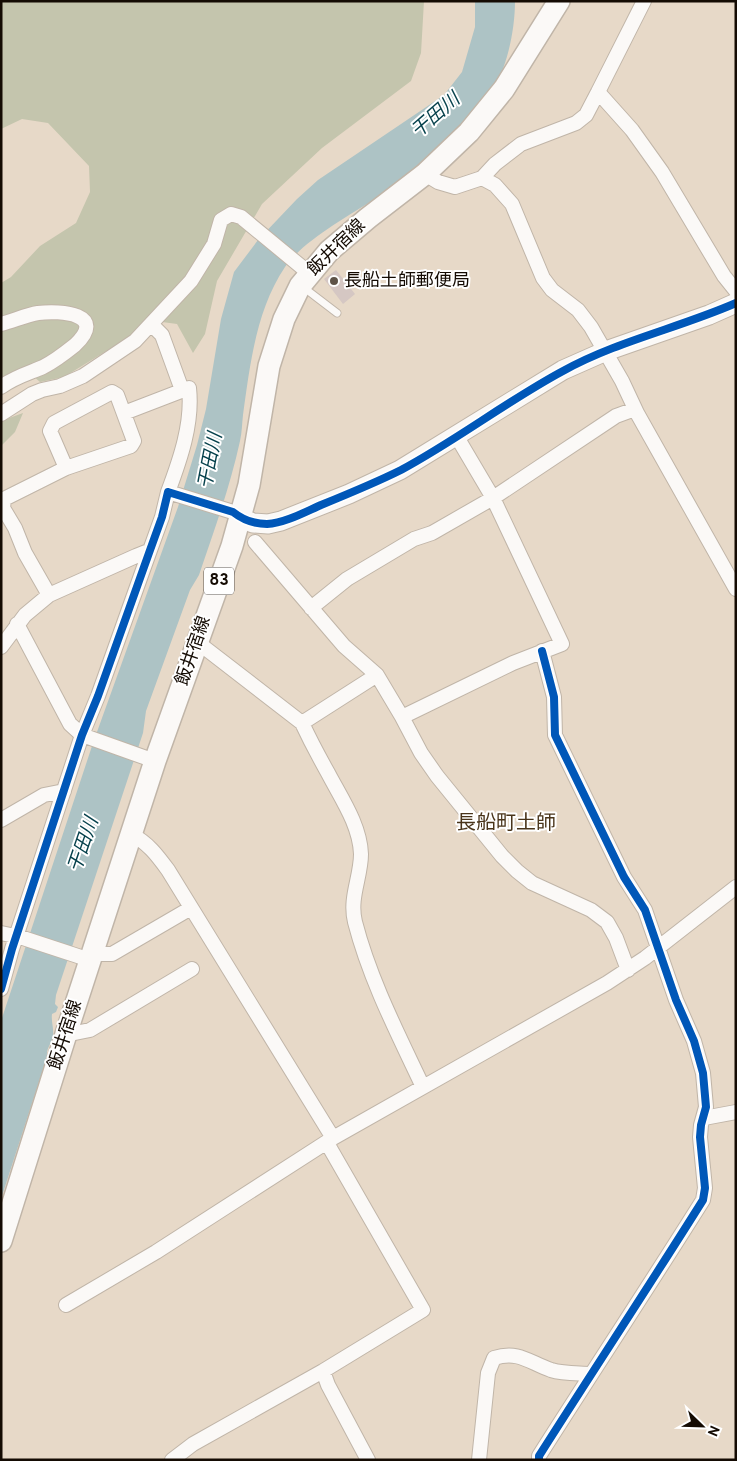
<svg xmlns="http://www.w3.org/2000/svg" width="737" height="1461" viewBox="0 0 737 1461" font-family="Overpass,'Noto Sans JP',sans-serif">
<rect width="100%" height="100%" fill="#e7d9c8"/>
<path fill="#c4c5ad" d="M 1,1 L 424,1 L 421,53 L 411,81 L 322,148 L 262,204 L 217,281 L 205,334 L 193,353 L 177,324 L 155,321 L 64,377 L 40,382 L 25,369 L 1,383 L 1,283 L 11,277 L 40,246 L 76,223 L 90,192 L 89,166 L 48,123 L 22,119 L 1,129 Z
M 23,413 L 15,432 L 1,446 L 1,421 Z"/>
<path fill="#adc3c5" d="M 475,1 L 515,1 C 515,28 508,66 493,89 C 485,101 474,112 464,123 C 436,151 408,177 375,199 C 348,216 303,241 285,267 C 256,310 250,365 243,415 C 242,423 242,432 240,441 C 230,487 214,531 199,575 L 190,590 L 146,711 L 143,733 L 56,995 L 55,1004 L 58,1007 L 56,1012 L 52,1014 C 51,1021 54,1029 53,1036 C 52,1044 46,1047 47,1057 L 1,1199 L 1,1021 L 93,743 L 178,507 L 197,445 L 206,409 L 221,319 L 234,272 L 258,240 L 297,199 L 318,180 L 444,95 L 462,72 L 475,27 Z"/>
<path fill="#d5c7c3" d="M 336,270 L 355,294 L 343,304 L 324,279 Z"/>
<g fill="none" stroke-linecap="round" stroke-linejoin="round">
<g stroke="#c0b5a8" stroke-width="9">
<path id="lane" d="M 303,287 L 337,313"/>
</g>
<g stroke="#c0b5a8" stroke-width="16">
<path id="street" d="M 644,1 L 598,92 L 632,130 L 662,172 L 724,276 L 736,291
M 425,174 L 438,182 L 455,187 L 482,178 L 495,164 L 521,144 L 576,123 L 586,115 L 598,92
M 482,178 L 495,185 L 512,204 L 543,278 L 552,290 L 578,310 L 591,327 L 622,381 L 637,413 L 736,589
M 1,324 C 13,321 26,315 38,313 C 61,310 108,314 75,345 C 65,353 55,361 43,367 C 29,373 14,377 1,387
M 151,324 L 162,335 L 182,390
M 124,413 L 189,388 C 193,423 180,460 168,492
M 1,414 L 32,394 L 42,390 L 60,386 L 83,376 L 135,341 L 191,281 L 214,244 L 221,220 L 231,214 L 241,217 L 309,273
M 49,595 L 25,553 L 15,528 L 3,508 L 4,499 L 66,468 L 131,446 L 134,441 L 117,395 L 112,392 L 54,423 L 50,431 L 66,468
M 311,608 L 347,579 L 414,539 L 432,533 L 493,498 L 616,416 L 635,409
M 17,624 L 70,724 L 82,735 L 155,761
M 197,644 L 205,648 L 302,723 L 377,675 L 344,646 L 255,542
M 1,647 L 25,615 L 49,595 L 136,556 L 146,552 L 149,553
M 377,675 L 402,717 L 513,663 L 562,644 L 493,498 L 457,437
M 402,717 L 421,753 L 437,776 L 502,856 L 517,871 L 532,883 L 591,910 L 607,922 L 616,938 L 628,970
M 302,723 C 310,740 319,757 328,773 C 341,798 360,825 361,854 C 361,877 349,898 355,922 C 370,980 398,1034 423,1087
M 1,820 L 44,795 L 64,791
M 131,834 C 148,843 157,855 168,870 L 333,1138
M 1,933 L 20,937 L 90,960
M 93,952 L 102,954 L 112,954 L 191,908
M 1,989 L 12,949 L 82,735 L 98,696 L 149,553 L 162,517 L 168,492 L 233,512 L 241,518
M 67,1031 L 75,1033 L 90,1030 L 192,969
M 704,1118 L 736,1112
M 66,1305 L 156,1252 L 333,1138 L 607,983 L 645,958 L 736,887
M 323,1371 L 328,1385 L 368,1460
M 172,1460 L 193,1444 L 323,1371 L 423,1310 L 327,1143
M 479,1460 L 488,1373 L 494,1358 C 519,1350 530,1363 551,1370 C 564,1374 578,1373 591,1374
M 539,1460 L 539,1456 C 593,1371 649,1286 703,1200 L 705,1188 L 700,1137 L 701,1125 L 706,1107 L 703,1073 L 694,1041 L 676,1000 L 645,910 L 624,877 L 555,735 L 554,697 L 542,651"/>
</g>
<g stroke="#c0b5a8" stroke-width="21">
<path id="secondary" d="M 241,518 L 253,523 L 268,524 L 281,521 L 349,494 L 400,470 L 563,370 L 606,351 L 709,315 L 736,303"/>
</g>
<g stroke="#c0b5a8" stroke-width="24">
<path id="primary" d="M 1,1241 L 67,1031 L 155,761 L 232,546 L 249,485 L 269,366 L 284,319 L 300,286 L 329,251 L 368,218 L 425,174 L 469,132 L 504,89 L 559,1"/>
</g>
<use href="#lane" stroke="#fbf9f7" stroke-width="7"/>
<use href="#street" stroke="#fbf9f7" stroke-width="14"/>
<use href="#secondary" stroke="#fbf9f7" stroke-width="19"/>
<use href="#primary" stroke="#fbf9f7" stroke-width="21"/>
<g stroke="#fff" stroke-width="11">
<path id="cycleway" d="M 1,989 L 12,949 L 82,735 L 98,696 L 149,553 L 162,517 L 168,492 L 233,512 C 243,520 254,524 267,524 C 285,523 305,512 321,505 C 348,494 375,483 401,470 C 457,440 507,401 563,371 C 617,341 679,328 736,303
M 539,1460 L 539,1456 C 593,1371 649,1286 703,1200 L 705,1188 L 700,1137 L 701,1125 L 706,1107 L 703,1073 L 694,1041 L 676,1000 L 645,910 L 624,877 L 555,735 L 554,697 L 542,651"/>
</g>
<use href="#cycleway" stroke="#0057b8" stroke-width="8"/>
</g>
<circle fill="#5e5348" stroke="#fff" stroke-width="2" cx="334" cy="281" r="5"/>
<g text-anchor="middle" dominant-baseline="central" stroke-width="4" stroke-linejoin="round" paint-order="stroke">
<rect fill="#fff" stroke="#5a544f" stroke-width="1" x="204" y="567.5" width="30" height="27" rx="4"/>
<g font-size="16" font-weight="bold" fill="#140b03">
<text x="219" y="581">83</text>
</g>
<g font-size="18" fill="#140b03" stroke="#fff">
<text transform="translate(337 248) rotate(-44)">飯井宿線</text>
<text transform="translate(194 651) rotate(-71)">飯井宿線</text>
<text transform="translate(66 1035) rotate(-72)">飯井宿線</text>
</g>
<g font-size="18" fill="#140b03" stroke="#fff" text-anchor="start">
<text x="344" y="281">長船土師郵便局</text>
</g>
<g font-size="19" font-style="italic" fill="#033f4a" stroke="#fff">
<text transform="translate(436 116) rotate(-41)">干田川</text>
<text transform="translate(211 461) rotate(-79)">干田川</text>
<text transform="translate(84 845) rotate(-71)">干田川</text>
</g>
<g font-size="20" fill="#49341a" stroke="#fff">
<text x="506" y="824">長船町土師</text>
</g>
</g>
<rect width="737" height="1461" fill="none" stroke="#140b03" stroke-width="5"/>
<g transform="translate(702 1426) rotate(113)" stroke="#ffffff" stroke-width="4" paint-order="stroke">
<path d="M0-4L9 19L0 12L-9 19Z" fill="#140b03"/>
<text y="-8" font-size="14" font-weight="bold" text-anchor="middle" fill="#140b03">N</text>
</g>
</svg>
